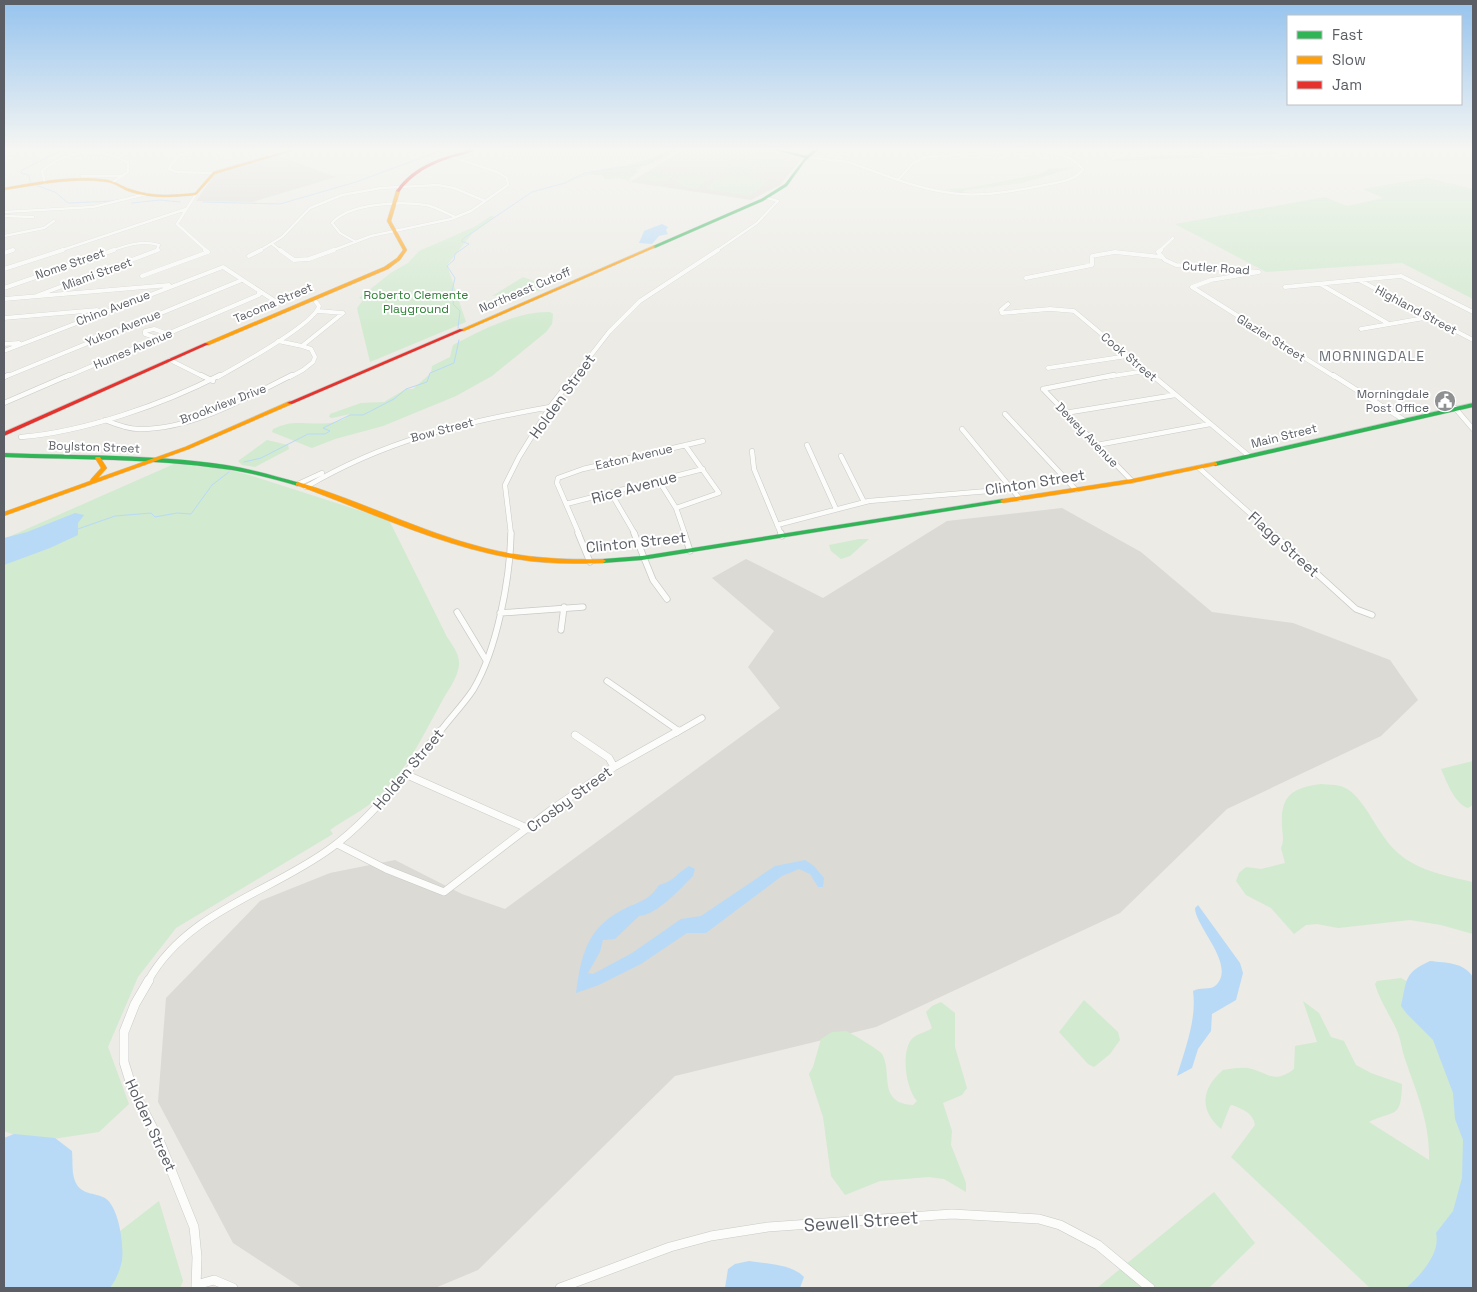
<svg xmlns="http://www.w3.org/2000/svg" width="1477" height="1292" viewBox="0 0 1477 1292" font-family="'Space Grotesk',sans-serif">
<rect width="100%" height="100%" fill="#ecebe5"/>
<path fill="#dbdad5" d="M 1062,508 L 1141,552 L 1212,612 L 1293,623 L 1390,660 L 1418,700 L 1381,736 L 1227,809 L 1120,913 L 876,1027 L 675,1076 L 478,1270 L 435,1288 L 302,1288 L 233,1243 L 158,1102 L 166,998 L 260,901 L 330,873 L 395,860 L 462,894 L 505,909 L 780,708 L 748,667 L 774,631 L 712,578 L 746,559 L 823,598 L 947,521 Z"/>
<path fill="#dddbd3" d="M 684,150 L 770,150 L 801,159 L 780,185 L 751,200 L 630,182 Z
M 279,156 L 336,177 L 252,202 L 196,201 L 215,174 Z"/>
<path fill="#d2ead0" d="M 669,150 L 676,150 L 666,157 L 636,169 L 638,172 L 630,178 L 629,181 L 619,178 L 605,179 L 602,175 L 588,175 L 575,179 C 605,164 640,168 669,150 Z
M 1289,150 L 1315,150 L 1246,156 L 1211,154 Z
M 1171,155 L 1196,155 L 1201,158 L 1107,161 L 1123,158 Z
M 779,158 L 783,160 L 784,167 L 780,170 L 758,166 L 750,159 Z
M 747,161 L 757,167 L 744,177 L 768,181 L 750,196 L 706,189 C 719,176 724,175 742,177 L 719,168 Z
M 1076,167 L 1022,183 L 966,190 L 961,193 L 945,189 L 967,188 L 995,183 L 1040,174 L 1049,169 Z
M 650,170 L 677,174 C 666,183 654,182 641,179 Z
M 680,173 L 707,178 L 709,179 L 696,189 L 684,187 L 675,180 Z
M 1427,178 L 1473,189 L 1473,299 L 1402,263 L 1266,272 L 1175,224 L 1325,197 L 1347,206 L 1383,198 L 1363,189 Z
M 491,216 L 495,217 L 472,234 L 447,265 L 466,322 L 370,362 L 357,308 L 363,300 L 359,298 L 392,272 L 408,263 L 419,251 L 474,227 Z
M 523,277 L 537,282 L 534,287 L 544,286 L 543,290 L 492,296 Z
M 550,312 L 553,314 L 552,324 L 546,332 L 492,376 L 456,396 L 383,426 L 335,439 L 312,448 L 272,432 L 273,429 C 280,426 288,423 296,423 C 311,423 340,427 350,414 L 332,418 L 329,417 L 330,414 L 361,403 L 384,402 L 406,389 L 413,389 L 431,373 L 432,366 L 450,357 L 453,345 C 481,330 518,311 550,312 Z
M 267,440 L 288,445 L 289,449 L 255,467 L 242,465 L 238,461 Z
M 174,464 L 225,469 L 249,475 L 389,520 L 447,637 C 452,645 460,654 459,665 C 458,678 447,691 441,703 C 421,739 408,769 377,798 C 363,811 345,819 330,830 L 333,834 L 176,928 L 138,977 L 108,1047 L 129,1104 L 99,1132 L 33,1142 L 4,1131 L 4,539 Z
M 859,539 L 869,539 L 850,556 L 841,559 L 831,551 L 829,545 Z
M 1473,761 L 1473,805 L 1468,808 C 1454,803 1447,782 1441,769 Z
M 1321,784 C 1329,785 1340,784 1347,789 C 1366,800 1378,836 1398,853 C 1418,871 1447,876 1473,882 L 1473,934 L 1441,925 L 1410,920 L 1338,928 L 1317,924 L 1306,925 L 1294,934 L 1271,908 L 1246,895 L 1236,881 L 1239,873 L 1246,867 L 1261,869 L 1285,863 L 1281,848 C 1284,841 1283,835 1282,828 C 1280,796 1291,788 1321,784 Z
M 1401,978 L 1473,1018 L 1473,1288 L 1370,1288 L 1231,1157 L 1255,1125 C 1253,1113 1243,1109 1232,1105 L 1230,1106 L 1221,1129 C 1199,1110 1201,1089 1223,1070 C 1231,1069 1240,1067 1248,1068 C 1268,1072 1273,1085 1294,1069 L 1295,1046 L 1317,1042 L 1303,1001 L 1319,1013 L 1331,1037 L 1344,1041 L 1356,1065 L 1371,1073 L 1402,1084 C 1401,1120 1395,1109 1369,1122 L 1429,1160 C 1430,1123 1417,1094 1405,1059 C 1402,1051 1401,1041 1398,1033 C 1391,1016 1380,1002 1375,984 L 1377,981 Z
M 1084,1000 L 1118,1032 L 1120,1040 L 1110,1054 L 1094,1067 L 1088,1064 L 1059,1032 Z
M 941,1002 L 955,1013 L 955,1047 L 967,1088 L 962,1095 L 943,1103 L 952,1131 L 951,1145 L 966,1183 L 966,1192 L 944,1179 L 929,1177 L 880,1181 L 845,1195 L 831,1176 L 823,1117 L 809,1074 L 813,1067 L 821,1039 L 832,1032 L 846,1031 C 851,1033 881,1051 882,1054 C 893,1073 877,1103 913,1105 L 917,1101 C 906,1089 901,1054 911,1040 C 916,1033 926,1033 932,1028 L 926,1012 L 932,1006 Z
M 1214,1192 L 1255,1243 L 1209,1288 L 1097,1288 Z
M 159,1201 L 183,1281 L 180,1288 L 101,1288 L 111,1238 Z"/>
<path fill="#b8daf7" d="M 662,224 L 668,227 L 666,230 L 668,234 L 659,236 L 652,244 L 639,243 L 644,231 Z
M 75,513 L 84,515 L 78,523 L 78,535 L 50,548 L 4,565 L 4,538 L 27,532 Z
M 805,860 L 814,866 L 824,878 L 823,887 L 818,887 L 810,874 L 799,869 L 782,876 L 706,933 L 687,933 L 641,964 L 599,985 L 576,993 C 581,957 586,929 622,910 C 639,901 648,902 659,885 C 672,883 678,872 689,866 L 695,869 L 693,876 C 681,888 657,915 639,916 L 615,939 L 603,940 L 600,952 L 588,973 L 593,974 L 632,953 L 681,919 L 701,916 L 775,866 Z
M 1198,905 L 1240,963 L 1243,973 L 1236,1000 L 1212,1014 L 1211,1031 L 1198,1049 L 1192,1068 L 1177,1076 C 1185,1049 1197,1019 1193,991 C 1200,987 1210,990 1215,986 C 1238,966 1195,927 1195,908 Z
M 1430,961 C 1447,963 1463,962 1473,977 L 1473,1288 L 1406,1288 C 1420,1276 1441,1253 1436,1233 L 1453,1211 L 1462,1178 L 1463,1140 L 1455,1119 L 1453,1093 L 1433,1040 L 1407,1014 L 1401,1006 C 1407,979 1404,973 1430,961 Z
M 14,1134 L 55,1138 L 72,1151 C 73,1161 71,1176 77,1185 C 84,1195 96,1193 105,1198 C 119,1207 124,1245 122,1260 C 120,1271 116,1280 110,1288 L 4,1288 L 4,1138 Z
M 749,1261 C 766,1264 792,1264 804,1277 L 800,1288 L 725,1288 L 728,1269 L 735,1264 Z"/>
<g fill="none" stroke-linecap="round" stroke-linejoin="round">
<path stroke="#b8daf7" stroke-width="1" d="M 494,150 L 497,151
M 30,182 L 29,175 L 21,173 L 22,170 L 62,150
M 38,186 L 55,192 L 68,203 L 114,201
M 203,202 L 280,204 L 356,182 L 443,150
M 132,203 L 160,200 L 180,202
M 458,328 L 460,311 L 453,304 L 455,294 L 452,291 L 455,278 L 447,266 L 454,260 L 455,254 L 469,244 L 461,241 L 464,238 L 532,192 L 565,183 L 585,173 L 647,164 L 670,150
M 244,462 L 261,458 L 308,434 L 325,434 L 330,431 L 323,428 L 350,415 L 363,415 L 394,399 L 406,389 L 427,382 L 430,373 L 454,363 L 459,340
M 75,530 L 115,516 L 151,513 L 155,517 L 177,513 L 191,514 L 212,485 L 229,472"/>
<g stroke="#c8c9c8" stroke-width="3">
<path id="street-far5" d="M 257,150 L 272,156
M 1015,151 C 1039,151 1066,149 1083,169 C 1076,181 1058,182 1045,185 C 986,197 956,200 898,180 L 913,163 L 926,157 Z
M 4,152 L 21,150
M 807,157 L 848,162 L 898,180
M 214,173 L 176,172 L 169,169 C 178,146 206,148 227,152 L 218,153 L 220,152
M 82,176 L 123,176
M 45,183 L 42,171 C 64,151 103,146 128,163 L 128,172 L 113,182
M 196,194 L 177,224 L 207,251
M 767,198 L 778,201
M 4,212 L 93,207 L 146,194
M 4,216 L 33,217
M 4,236 L 44,228 L 54,221
M 354,241 L 340,233 L 332,223 C 349,203 401,201 426,205 C 436,207 446,213 455,217
M 272,244 L 281,251
M 11,251 L 13,250
M 59,251 L 186,209
M 111,251 C 127,245 142,240 159,245 L 156,251
M 259,251 L 282,237 L 310,208 L 342,195 L 381,188 L 438,185 L 454,188 L 485,201
M 331,251 L 371,236 L 451,219 L 471,211 L 508,185 L 507,178 L 497,172 L 452,157
M 716,251 L 757,223 L 778,201
M 1159,251 L 1173,238"/>
</g>
<g stroke="#c8c9c8" stroke-width="4.5">
<path id="street-far4" d="M 280,250 L 294,260 L 309,259 L 334,250
M 1161,250 L 1158,252 L 1165,260 L 1176,265 L 1259,272 L 1211,280 L 1192,287 L 1335,377
M 4,253 L 13,250
M 249,256 L 261,250
M 4,269 L 63,250
M 142,276 L 208,252 L 205,250
M 1026,278 L 1092,265 L 1092,256 L 1115,252 L 1161,257
M 1359,280 L 1473,340
M 1320,284 L 1389,324
M 1285,287 L 1401,276 L 1473,312
M 4,288 L 114,250
M 36,296 L 158,250
M 4,299 L 169,285
M 1008,304 L 1001,310 L 1002,313 L 1050,309 L 1074,311 L 1153,377
M 4,318 L 97,310 L 104,313
M 1361,329 L 1430,317
M 157,338 L 145,334 L 145,331 L 154,329 L 168,334
M 278,341 L 302,346
M 4,344 L 19,343
M 4,351 L 223,267 L 278,303
M 170,360 L 204,377
M 1048,368 L 1127,356
M 5,377 L 242,280
M 66,377 L 259,295 L 259,291
M 218,377 C 236,367 315,324 319,306 L 316,302
M 290,377 L 303,370 L 313,362 L 315,357 L 311,349 L 302,346 L 343,313 L 318,311
M 574,377 L 609,332 L 640,301 L 718,250
M 1106,377 L 1145,371"/>
</g>
<g stroke="#c8c9c8" stroke-width="5.5">
<path id="street-far3" d="M 201,375 L 213,381
M 1152,375 L 1249,456
M 1333,375 L 1404,420
M 4,377 L 8,375
M 1043,389 L 1132,481
M 1043,389 L 1114,375
M 4,403 L 69,375
M 1455,408 L 1473,429
M 1065,413 L 1175,395
M 1005,414 L 1076,490
M 105,420 C 115,424 127,429 138,429 C 192,430 246,398 292,375
M 962,429 L 1020,499
M 21,437 C 84,432 164,404 220,375
M 807,445 L 836,509
M 1097,445 L 1210,424
M 752,451 L 754,469 L 781,534
M 841,456 L 864,502
M 1199,468 L 1273,534
M 659,481 L 676,508 L 685,534
M 298,484 L 322,473
M 306,487 C 386,440 460,423 550,407
M 611,493 L 635,534
M 566,504 L 703,469
M 676,508 L 719,493 L 685,445
M 777,525 L 869,501 L 1012,489
M 511,534 L 505,485 L 519,457 L 550,407 L 575,375
M 579,534 L 557,483 L 558,478 L 583,469 L 703,441"/>
</g>
<g stroke="#c8c9c8" stroke-width="7">
<path id="street-far2" d="M 578,533 L 590,562
M 634,533 L 653,580 L 667,599
M 684,533 L 690,551
M 781,533 L 782,536
M 1272,533 L 1356,609 L 1372,615
M 457,612 L 486,660
M 500,613 L 583,607
M 561,630 L 564,607
M 607,681 L 679,731
M 439,733 C 450,718 463,705 473,690 C 497,650 510,579 511,533
M 676,733 L 702,718"/>
</g>
<g stroke="#c8c9c8" stroke-width="8">
<path id="street-far1" d="M 575,735 L 609,758 L 614,767
M 405,774 L 529,829
M 337,844 L 386,869 L 444,892 L 551,810 L 614,767 L 678,731
M 148,981 C 187,911 270,893 331,848 C 370,820 411,769 440,731"/>
</g>
<g stroke="#c8c9c8" stroke-width="10">
<path id="street" d="M 149,980 L 135,1004 L 124,1032 L 124,1062 L 132,1088 L 159,1140 L 194,1227 L 197,1257 L 196,1288
M 196,1285 L 214,1280 L 233,1288
M 560,1288 L 670,1247 L 711,1236 L 768,1227 L 952,1214 L 1039,1219 L 1060,1225 L 1098,1245 L 1150,1288"/>
</g>
<g stroke="#c9cac9" stroke-width="1">
<path id="fast" d="M 775,150 L 781,150 L 807,156 L 814,150 L 818,150 L 805,161 L 787,186 L 763,201 L 655,248 L 653,248 L 653,246 L 761,199 L 785,184 L 805,158 Z
M 1473,403 L 1473,407 L 1215,466 L 1212,464 L 1215,462 Z
M 4,453 C 78,456 153,454 226,465 C 251,469 275,476 300,483 L 301,484 L 298,486 C 273,479 249,472 224,469 C 151,458 77,460 4,457 Z
M 1003,499 L 1006,501 L 1005,502 L 642,560 L 603,563 L 600,561 L 603,559 L 642,556 Z"/>
</g>
<g stroke="#c9cac9" stroke-width="1">
<path id="slow" d="M 290,150 L 295,150 L 215,174 L 196,195 C 174,197 152,199 131,192 C 123,190 116,183 107,182 C 72,177 38,185 4,190 L 4,188 C 37,182 74,175 108,180 C 117,182 124,188 133,190 C 153,197 175,195 195,193 L 213,172 Z
M 398,190 L 400,191 L 391,221 L 407,250 L 400,260 L 388,269 L 209,345 L 205,345 L 205,343 L 384,267 L 397,258 L 403,250 L 387,221 L 396,191 Z
M 653,246 L 656,247 L 464,331 L 460,330 Z
M 290,401 L 292,402 L 292,404 L 189,449 L 4,516 L 4,512 L 90,481 L 91,479 L 101,468 L 95,458 L 96,457 L 100,457 L 107,468 L 98,478 L 185,447 Z
M 1215,462 L 1217,463 L 1217,465 L 1132,483 L 1003,503 L 1000,501 L 1003,499 L 1132,479 Z
M 298,482 C 362,501 421,532 485,548 C 524,558 563,560 603,559 L 606,561 L 603,563 C 574,564 544,564 516,559 C 439,546 368,511 296,485 L 296,483 Z"/>
</g>
<g stroke="#c9cac9" stroke-width="1">
<path id="jam" d="M 471,150 L 476,150 C 469,153 460,155 453,157 C 431,164 413,173 399,192 L 396,191 C 415,164 441,158 471,150 Z
M 460,329 L 464,330 L 292,404 L 287,403 Z
M 205,343 L 209,344 L 4,436 L 4,432 Z"/>
</g>
<use href="#street-far5" stroke="#fcfcfb" stroke-width="2.5"/>
<use href="#street-far4" stroke="#fcfcfb" stroke-width="4"/>
<use href="#street-far3" stroke="#fcfcfb" stroke-width="4.5"/>
<use href="#street-far2" stroke="#fcfcfb" stroke-width="5.5"/>
<use href="#street-far1" stroke="#fcfcfb" stroke-width="7"/>
<use href="#street" stroke="#fcfcfb" stroke-width="9"/>
<use href="#fast" fill="#30b455" fill-rule="evenodd"/>
<use href="#slow" fill="#ff9f0a" fill-rule="evenodd"/>
<use href="#jam" fill="#e5322d" fill-rule="evenodd"/>
</g>
<linearGradient id="sky" x2="0" y2="1"><stop stop-color="#95c3ee"/><stop offset="0.45" stop-color="#f6f6f3"/><stop offset="1" stop-color="#f6f6f3" stop-opacity="0"/></linearGradient>
<rect width="1477" height="331" fill="url(#sky)"/>
<defs>
<g id="civic-disc" transform="scale(1.125)"><circle r="9.5" fill="#8e9092" stroke="#fff"/><path d="M-.6-6.5H3V-4.5H.6V-3L4-1V1h2V6H-6V1h2V-1L-.6-3ZM-1.2 2.5V6h2.4V2.5Z" fill="#fff"/></g>
</defs>
<g fill-rule="evenodd">
<use href="#civic-disc" x="1445" y="401"/>
</g>
<g text-anchor="middle" dominant-baseline="central" stroke-width="4" stroke-linejoin="round" paint-order="stroke">
<g font-size="12" fill="#5b5f65" stroke="#fff">
<text transform="translate(70 264) rotate(-19)">Nome Street</text>
<text transform="translate(1216 268) rotate(4)">Cutler Road</text>
<text transform="translate(97 274) rotate(-20)">Miami Street</text>
<text transform="translate(525 290) rotate(-23)">Northeast Cutoff</text>
<text transform="translate(273 303) rotate(-23)">Tacoma Street</text>
<text transform="translate(113 308) rotate(-21)">Chino Avenue</text>
<text transform="translate(1416 310) rotate(28)">Highland Street</text>
<text transform="translate(123 328) rotate(-22)">Yukon Avenue</text>
<text transform="translate(1271 338) rotate(32)">Glazier Street</text>
<text transform="translate(133 349) rotate(-23)">Humes Avenue</text>
<text transform="translate(1129 357) rotate(40)">Cook Street</text>
<text transform="translate(223 404) rotate(-21)">Brookview Drive</text>
<text transform="translate(442 430) rotate(-15)">Bow Street</text>
<text transform="translate(1087 435) rotate(46)">Dewey Avenue</text>
<text transform="translate(1284 436) rotate(-14)">Main Street</text>
<text transform="translate(94 447) rotate(2)">Boylston Street</text>
<text transform="translate(634 457) rotate(-13)">Eaton Avenue</text>
</g>
<g font-size="12" fill="#2d8235" stroke="#fff">
<text x="416" y="295">Roberto Clemente<tspan x="416" dy="14">Playground</tspan></text>
</g>
<g font-size="12" fill="#5b5f65" stroke="#fff" text-anchor="end">
<text x="1429" y="394">Morningdale<tspan x="1429" dy="14">Post Office</tspan></text>
</g>
<g font-size="14" letter-spacing="1" fill="#6c7177" stroke="#fff">
<text x="1372" y="356">MORNINGDALE</text>
</g>
<g font-size="15" fill="#5b5f65" stroke="#fff">
<text transform="translate(562 396) rotate(-54)">Holden Street</text>
<text transform="translate(1035 482) rotate(-9)">Clinton Street</text>
<text transform="translate(634 487) rotate(-15)">Rice Avenue</text>
<text transform="translate(636 542) rotate(-6)">Clinton Street</text>
<text transform="translate(1284 544) rotate(42)">Flagg Street</text>
<text transform="translate(408 769) rotate(-50)">Holden Street</text>
<text transform="translate(569 799) rotate(-36)">Crosby Street</text>
<text transform="translate(151 1125) rotate(65)">Holden Street</text>
</g>
<g font-size="18" fill="#5b5f65" stroke="#fff">
<text transform="translate(861 1221) rotate(-4)">Sewell Street</text>
</g>
</g>
<rect width="1477" height="1292" fill="none" stroke="#5b5f65" stroke-width="10"/>
<rect x="1287" y="15" width="175" height="90" fill="#ffffff" stroke="#bdbfc1"/>
<rect x="1297" y="31" width="25" height="8" fill="#30b455" stroke="#bdbfc1"/>
<text x="1332" y="40" font-size="15" fill="#5b5f65">Fast</text>
<rect x="1297" y="56" width="25" height="8" fill="#ff9f0a" stroke="#bdbfc1"/>
<text x="1332" y="65" font-size="15" fill="#5b5f65">Slow</text>
<rect x="1297" y="81" width="25" height="8" fill="#e5322d" stroke="#bdbfc1"/>
<text x="1332" y="90" font-size="15" fill="#5b5f65">Jam</text>
</svg>
